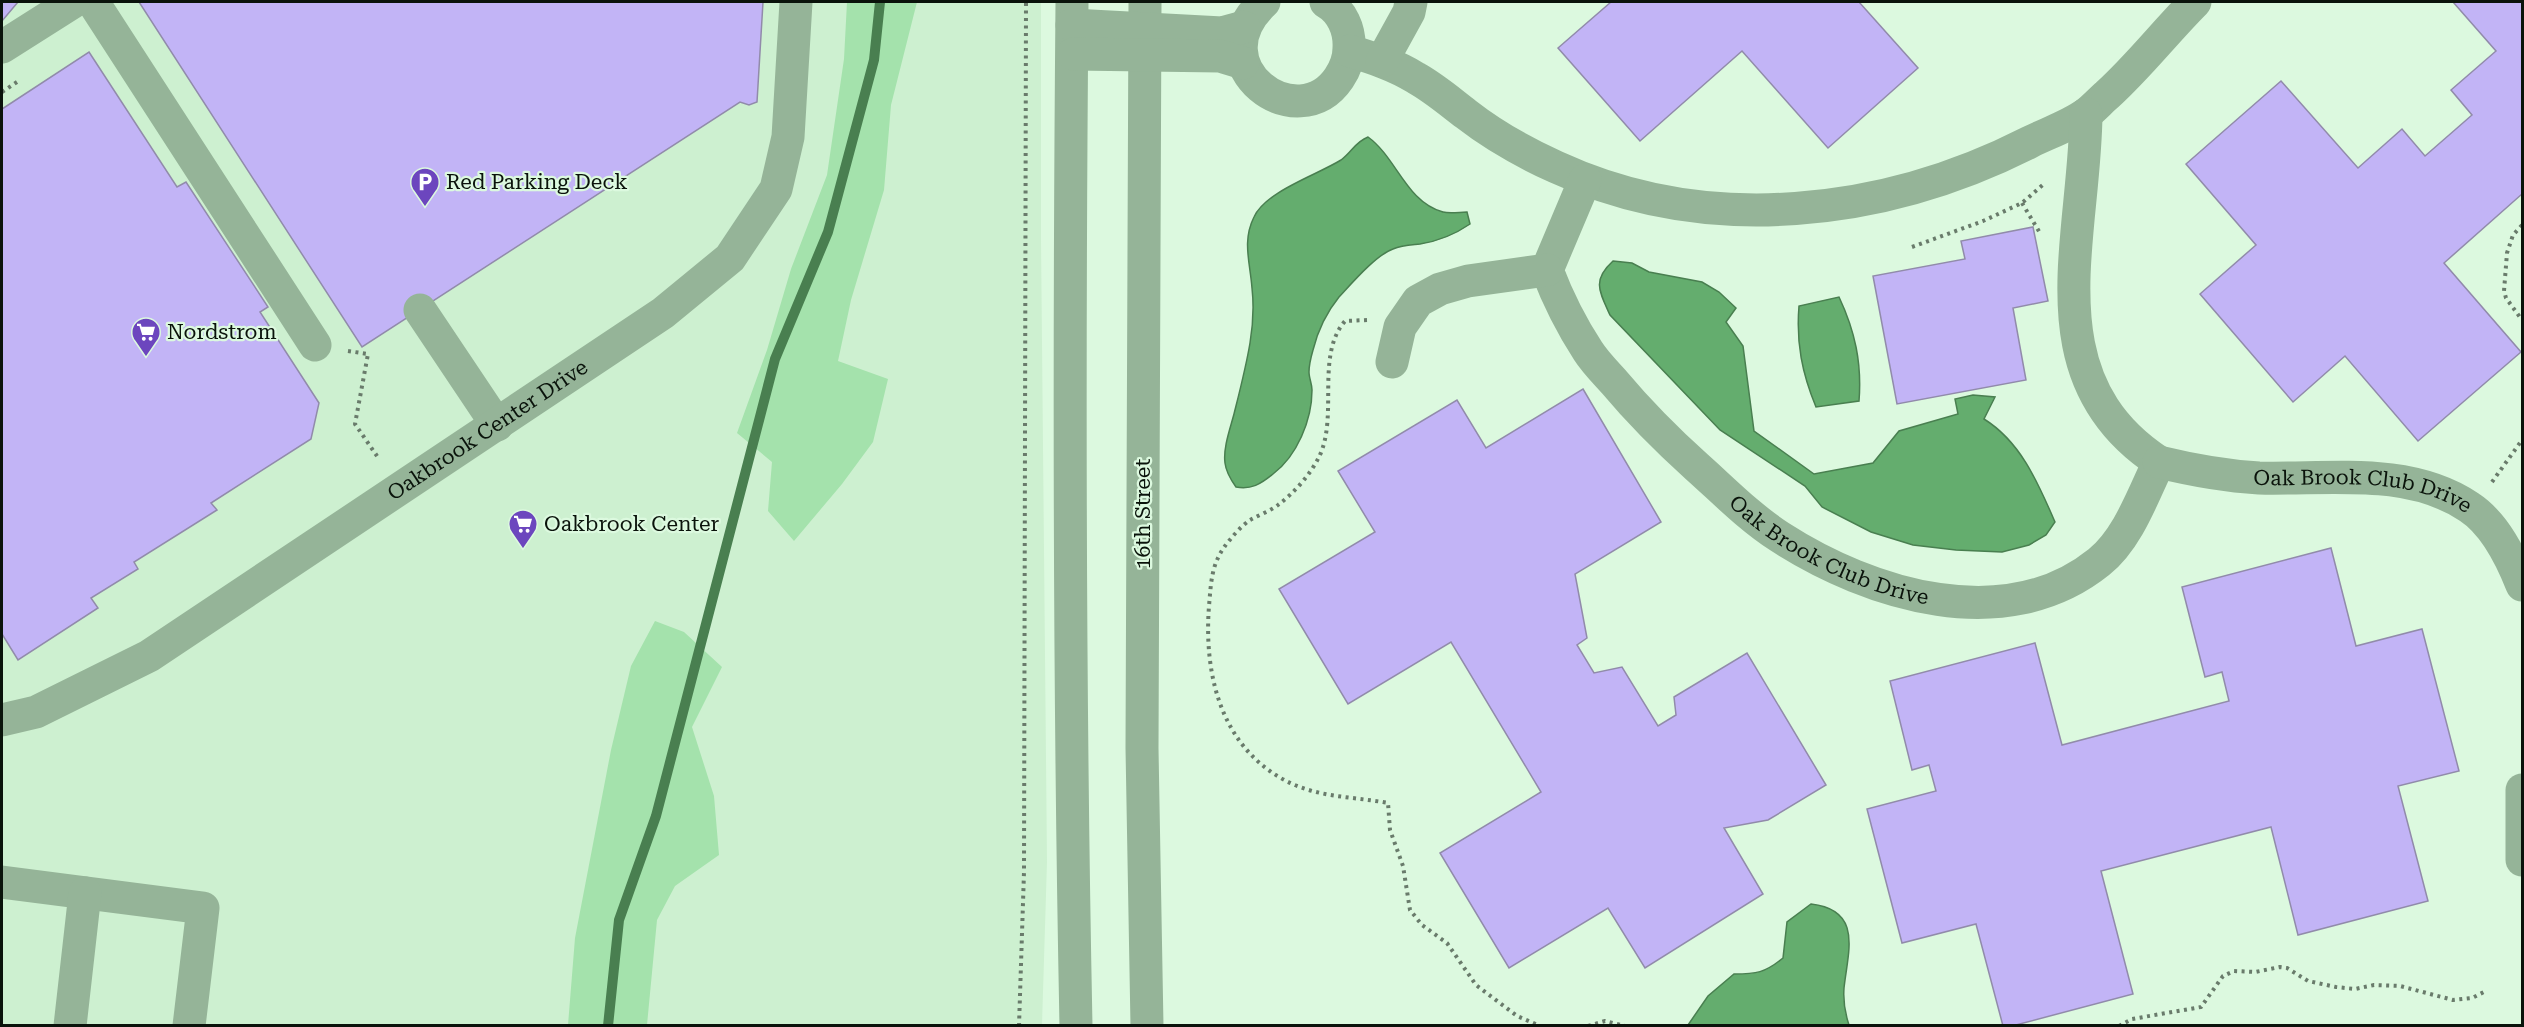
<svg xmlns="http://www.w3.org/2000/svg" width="2524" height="1027" viewBox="0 0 2524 1027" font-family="'Roboto Serif',serif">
<rect width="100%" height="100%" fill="#dcf9df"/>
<path fill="#cdf0d0" d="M 2,2 L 1041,2 L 1041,239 L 1047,862 L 1042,1025 L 2,1026 Z"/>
<path fill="#a4e2ac" d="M 847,2 L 917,2 L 891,105 L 884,190 L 851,300 L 838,361 L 888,379 L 873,442 L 842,484 L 794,541 L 768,511 L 772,462 L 737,433 L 767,350 L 791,269 L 827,175 L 844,59 Z
M 655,621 L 684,632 L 722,667 L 692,727 L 714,796 L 719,855 L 675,886 L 657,920 L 647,1025 L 568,1025 L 575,938 L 611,750 L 631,666 Z"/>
<path fill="#64ad6e" stroke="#497f50" stroke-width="1.5" d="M 1368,137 C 1397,158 1406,202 1443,212 C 1450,214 1460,212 1467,212 L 1470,224 C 1454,235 1439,241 1420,244 C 1410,245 1402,245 1393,249 C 1376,255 1352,283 1339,297 C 1326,313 1318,330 1313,350 C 1311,357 1309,365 1309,372 C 1309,378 1312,384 1312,390 C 1312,420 1297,456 1273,474 C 1261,484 1251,490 1236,487 C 1231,480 1226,472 1225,463 C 1223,448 1230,429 1234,414 C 1240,390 1246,367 1250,343 C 1253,325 1254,306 1252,288 C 1250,262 1242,241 1254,217 C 1266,191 1317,175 1341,160 C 1352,152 1355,142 1368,137 Z
M 1613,261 L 1632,263 L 1649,272 L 1702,282 L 1719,292 L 1736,308 L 1726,322 L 1743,346 L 1754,431 L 1814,474 L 1873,463 L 1899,431 L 1958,414 L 1955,399 L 1973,395 L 1995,397 L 1984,419 C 2021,442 2038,483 2055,522 L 2046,535 L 2029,545 L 2002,552 L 1956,550 L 1913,545 L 1871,532 L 1822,507 L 1805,486 L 1720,430 L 1610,315 C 1599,291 1592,280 1613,261 Z
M 1839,297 C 1855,331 1862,363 1859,401 L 1816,407 C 1802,373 1796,343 1799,306 Z
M 1811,904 C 1863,910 1848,951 1844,988 C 1843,1001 1845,1013 1849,1025 L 1688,1025 L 1708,996 L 1734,974 C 1756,974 1765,973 1783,958 L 1787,922 Z"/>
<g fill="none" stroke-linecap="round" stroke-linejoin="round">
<path stroke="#497f50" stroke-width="10" d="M 608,1026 L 619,920 L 656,816 L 775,359 L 828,232 L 874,60 L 880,2"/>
</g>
<path fill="#c2b4f6" stroke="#918baa" stroke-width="1.5" d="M 2,2 L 18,2 L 2,21 Z
M 139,2 L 763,2 L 757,102 L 749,105 L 740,102 L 362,347 Z
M 1611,2 L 1859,2 L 1918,68 L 1828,148 L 1742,51 L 1640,141 L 1558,48 Z
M 2453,2 L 2522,2 L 2522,194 L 2444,263 L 2521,352 L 2418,441 L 2345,356 L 2293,402 L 2200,294 L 2256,245 L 2186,164 L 2281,81 L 2358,168 L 2402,129 L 2425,156 L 2472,115 L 2451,90 L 2496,51 Z
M 89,52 L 177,187 L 186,182 L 268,307 L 260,312 L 319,403 L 311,439 L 211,503 L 217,510 L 134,562 L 138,569 L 91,598 L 98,608 L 18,660 L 2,634 L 2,109 Z
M 2033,227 L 2048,301 L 2013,308 L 2026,380 L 1897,404 L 1873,276 L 1965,259 L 1961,241 Z
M 1583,389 L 1661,522 L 1575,574 L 1587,638 L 1577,645 L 1594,673 L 1622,667 L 1658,726 L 1676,715 L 1674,697 L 1747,653 L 1826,785 L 1768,820 L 1724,828 L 1763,894 L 1645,968 L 1608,908 L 1509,968 L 1440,853 L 1541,792 L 1451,642 L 1348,704 L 1279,589 L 1375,532 L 1338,471 L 1457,400 L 1486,448 Z
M 2331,548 L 2356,646 L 2422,629 L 2459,771 L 2398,786 L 2428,901 L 2298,935 L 2271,827 L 2101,871 L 2133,994 L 2012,1026 L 2003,1026 L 1976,924 L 1902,943 L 1867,809 L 1936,791 L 1929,765 L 1912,770 L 1890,681 L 2035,643 L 2062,745 L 2229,701 L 2222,672 L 2205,677 L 2182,587 Z"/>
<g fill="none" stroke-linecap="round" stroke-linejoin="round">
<path stroke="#697b6b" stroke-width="4" stroke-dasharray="3 4.5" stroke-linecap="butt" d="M 2,92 L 20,80
M 2022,203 L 2040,233
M 2522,225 L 2513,235 L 2507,253 L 2504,291 L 2506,298 L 2522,320
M 1912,247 L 1983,221 L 2022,203 L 2045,183
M 1367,320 L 1345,321 C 1315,356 1339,416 1319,457 C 1310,475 1294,493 1278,505 C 1270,511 1259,515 1250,520 C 1241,526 1231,538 1225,546 C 1211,565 1211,584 1209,606 C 1204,671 1219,741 1279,777 C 1314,798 1350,796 1388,803 L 1390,830 L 1403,866 L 1410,910 L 1422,925 L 1447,943 L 1476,985 L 1517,1016 L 1540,1026
M 348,351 L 368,354 L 355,424 L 379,459
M 2492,482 L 2522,440
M 1019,1026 L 1024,872 L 1026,2
M 1588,1026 L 1605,1021 L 1625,1026
M 2119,1026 L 2132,1019 L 2201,1007 L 2223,976 L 2234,971 L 2255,972 L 2280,967 L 2287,968 L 2308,981 L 2336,987 L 2355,989 L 2374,985 L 2400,986 L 2453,1000 L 2472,998 L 2484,992"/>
<g stroke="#95b498" stroke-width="33">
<path d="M 93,2 L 315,345"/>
<path d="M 1072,2 C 1069,343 1069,684 1076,1026"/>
<path d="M 1145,2 L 1142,748 L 1147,1026"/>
<path d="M 1264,2 C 1196,66 1298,139 1339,78 C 1345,69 1349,59 1349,48 C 1350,30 1342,11 1326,2"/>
<path d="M 1072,25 L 1222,33 L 1244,27"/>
<path d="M 2,47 L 73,2"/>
<path d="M 1350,51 C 1373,58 1395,65 1416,78 C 1434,88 1449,101 1466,114 C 1493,135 1525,153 1556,167 C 1708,237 1885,216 2030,142 C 2048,133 2069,126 2086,114 C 2093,109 2100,101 2107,95 C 2139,66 2165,32 2195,2"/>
<path d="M 1073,54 L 1220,56 L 1243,63"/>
<path d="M 1382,61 L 1409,12 L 1411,2"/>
<path id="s1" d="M 1585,180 L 1547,270 C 1558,299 1571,325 1588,351 C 1595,362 1605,372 1614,382 C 1640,413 1667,440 1697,467 C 1724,491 1749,517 1780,537 C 1870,595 2006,637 2099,562 C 2128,539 2143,495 2159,462 C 2031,378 2085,240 2086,114"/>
<path d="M 420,310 L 497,425"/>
<path d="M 1392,362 L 1400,327 L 1418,301 L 1440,289 L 1468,281 L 1547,270"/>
<path id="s2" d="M 2159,462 C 2192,470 2225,476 2259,478 C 2327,480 2408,466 2469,507 C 2495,524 2511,557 2522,585"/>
<path id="s3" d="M 2,720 L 36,712 L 149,656 L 663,313 L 730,258 L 776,189 L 788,137 L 796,2"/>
<path d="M 2522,790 L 2522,860"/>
<path d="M 2,882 L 203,908 L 189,1026"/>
<path d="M 70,1026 L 85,893"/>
</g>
</g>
<defs>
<g id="parking-pin" transform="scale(1.5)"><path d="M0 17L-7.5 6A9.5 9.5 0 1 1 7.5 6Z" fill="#6c46be" stroke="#dcf9df"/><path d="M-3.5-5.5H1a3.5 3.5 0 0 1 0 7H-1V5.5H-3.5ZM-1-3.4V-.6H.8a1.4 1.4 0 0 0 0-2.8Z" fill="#fff"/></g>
<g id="supermarket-pin" transform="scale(1.5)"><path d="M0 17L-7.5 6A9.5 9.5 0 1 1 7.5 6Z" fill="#6c46be" stroke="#dcf9df"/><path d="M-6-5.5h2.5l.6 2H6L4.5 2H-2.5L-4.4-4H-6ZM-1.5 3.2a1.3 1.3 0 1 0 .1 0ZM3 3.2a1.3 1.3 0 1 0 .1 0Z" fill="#fff"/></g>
</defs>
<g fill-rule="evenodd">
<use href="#parking-pin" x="425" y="182"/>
<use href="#supermarket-pin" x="146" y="332"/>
<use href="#supermarket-pin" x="523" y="524"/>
</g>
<g text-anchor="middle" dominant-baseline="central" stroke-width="4.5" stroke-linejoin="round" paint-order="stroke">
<g font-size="21" fill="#0a130b" stroke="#dcf9df" text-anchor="start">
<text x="446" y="182">Red Parking Deck</text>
<text x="167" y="332">Nordstrom</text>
<text x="544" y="524">Oakbrook Center</text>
</g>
<g font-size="21" fill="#0a130b" stroke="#dcf9df">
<text stroke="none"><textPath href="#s3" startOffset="568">Oakbrook Center Drive</textPath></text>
<text stroke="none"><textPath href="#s2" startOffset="207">Oak Brook Club Drive</textPath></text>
<text transform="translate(1143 514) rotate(-90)">16th Street</text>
<text stroke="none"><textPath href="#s1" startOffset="507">Oak Brook Club Drive</textPath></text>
</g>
</g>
<rect width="2524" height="1027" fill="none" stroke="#0a130b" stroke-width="6"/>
</svg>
